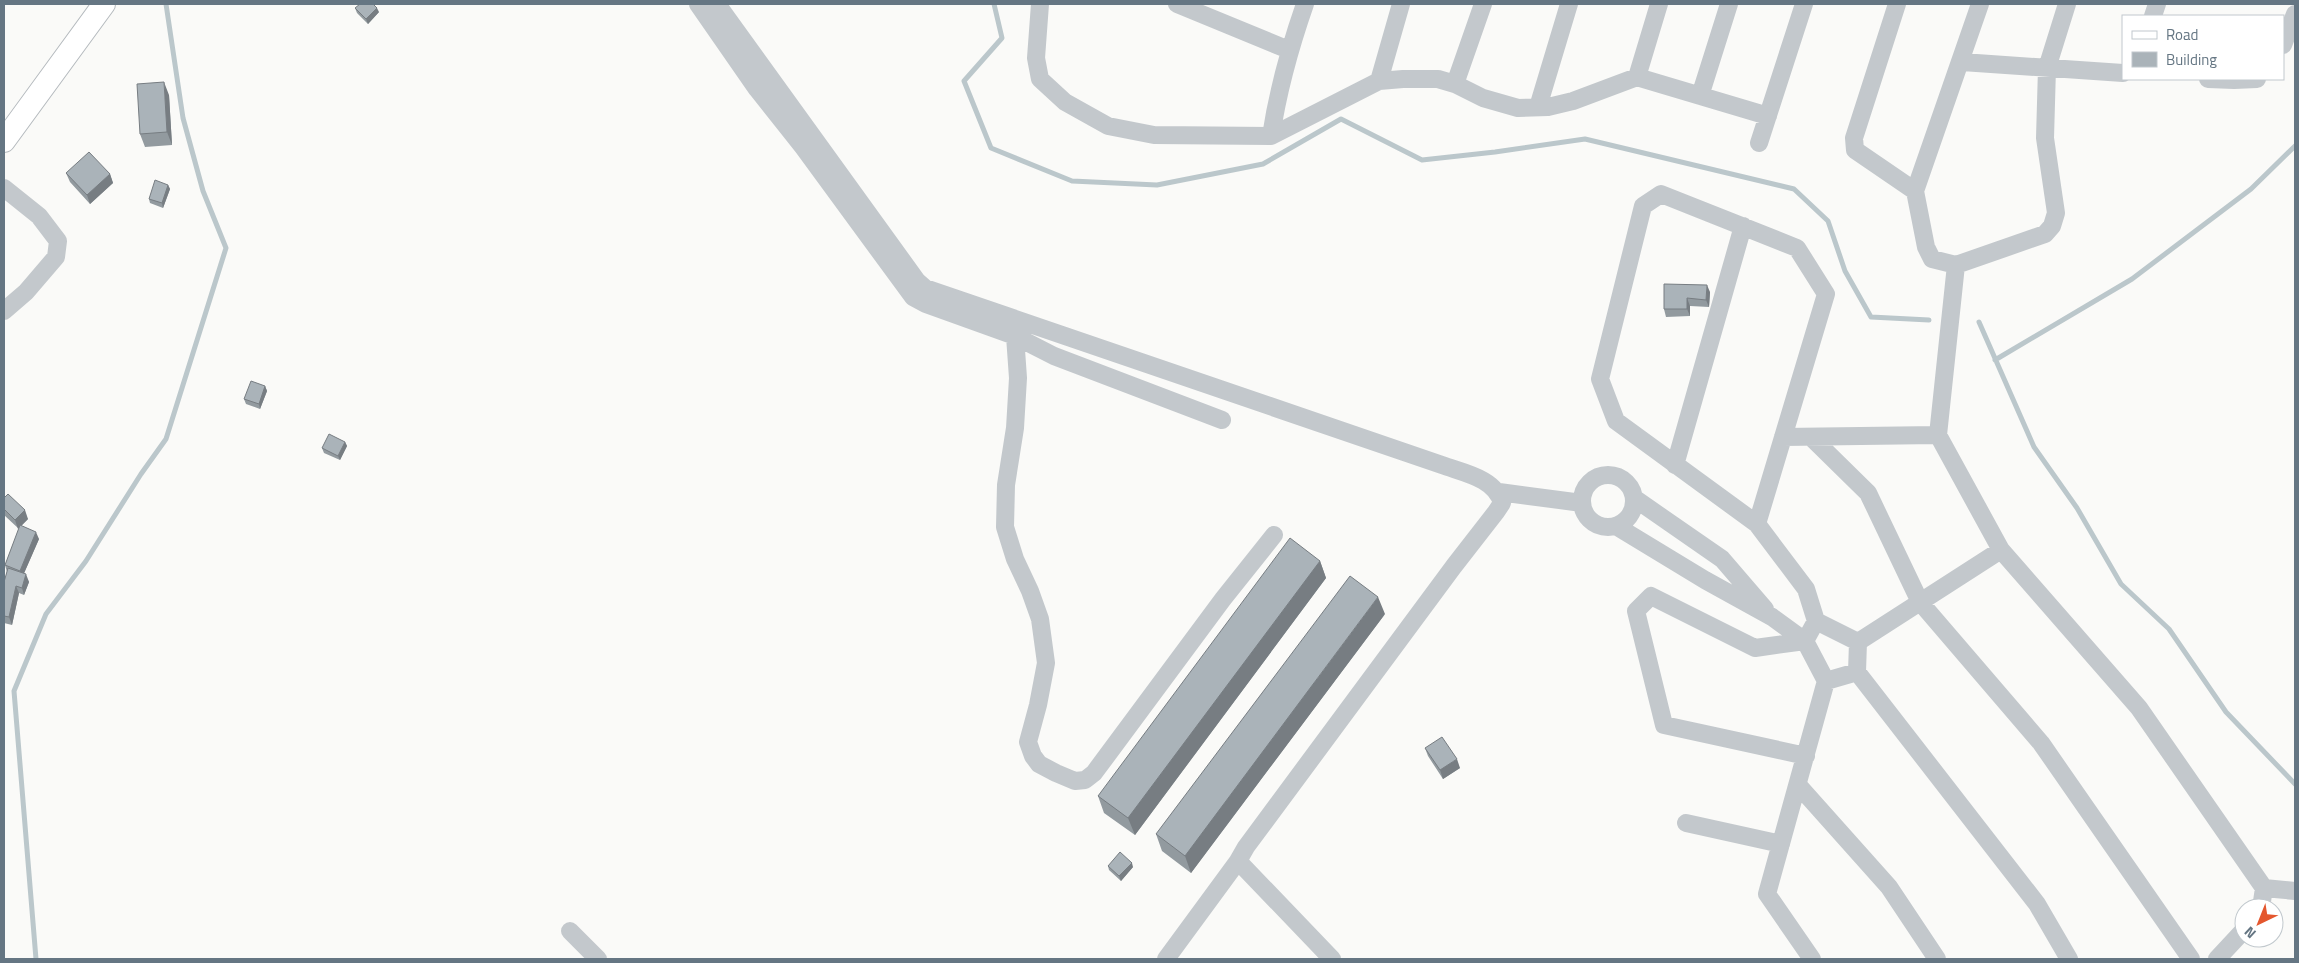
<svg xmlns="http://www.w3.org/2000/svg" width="2299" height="963" viewBox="0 0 2299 963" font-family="'Titillium Web',sans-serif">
<rect width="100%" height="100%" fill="#fafaf8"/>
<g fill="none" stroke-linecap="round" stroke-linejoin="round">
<path stroke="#bbc7cb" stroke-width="5" d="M 994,4 L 1002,38 L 964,81 L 991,148 L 1072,181 L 1157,185 L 1263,164 L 1341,119 L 1422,160 L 1495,152 L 1585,139 L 1794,189 L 1828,221 L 1845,271 L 1871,317 L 1929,320
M 1979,322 L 2034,447 L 2077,508 L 2121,584 L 2169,629 L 2226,712 L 2295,784
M 1995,360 L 2132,279 L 2251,189 L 2295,146
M 36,959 L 14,691 L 46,614 L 86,561 L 141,474 L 166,439 L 226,248 L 203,191 L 183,118 L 166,4"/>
<g stroke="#b5babe" stroke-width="24">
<path id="major" d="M 4,141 L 104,4"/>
</g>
<path stroke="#c3c8cc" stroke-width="18" d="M 698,4 L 757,89 L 803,147 L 913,297 L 926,304 L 1015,336 L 1054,356 L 1222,420
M 717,4 L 917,281 L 925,288 L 1442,465 C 1464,473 1495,478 1502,503 L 1496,512 L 1454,566 L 1246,847 L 1238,861 L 1332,959
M 1040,4 L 1036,58 L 1040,79 L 1065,102 L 1108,126 L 1154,135 L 1271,136 L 1379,81 L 1403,79 L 1438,79 L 1455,84 L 1483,98 L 1518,108 L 1548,107 L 1573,101 L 1637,77 L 1768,116
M 1177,4 L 1289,50
M 1897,4 L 1854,138 L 1855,150 L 1915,191
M 1980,4 L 1915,191 L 1926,247 L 1932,259 L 1956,265 L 2045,234 L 2052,226 L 2056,213 L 2045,138 L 2047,68 L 2067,4
M 2153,16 L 2157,4
M 2283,45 L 2295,14
M 1962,62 L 2123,73
M 1637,77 L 1659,4
M 2208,79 L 2234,80 L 2257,79
M 1379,81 L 1401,4
M 1455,84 L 1483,4
M 1700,96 L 1729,4
M 1538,107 L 1569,4
M 1271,136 C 1278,90 1290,47 1305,4
M 1759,143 L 1804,4
M 4,188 L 39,216 L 58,241 L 56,257 L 26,292 L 4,311
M 1956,265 L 1938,435 L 2001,550 L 2139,708 L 2264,888 L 2261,908
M 1015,336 L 1018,378 L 1015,428 L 1006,485 L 1005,527 L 1015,559 L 1030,591 L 1040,619 L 1046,663 L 1038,705 L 1028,742 L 1033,756 L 1039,764 L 1056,773 L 1075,781 L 1085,780 L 1094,773 L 1223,599 L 1274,535
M 1783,437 L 1938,435
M 1812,438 L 1868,493 L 1920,602 L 2041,743 L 2191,959
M 1675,465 L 1743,226
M1582 501a26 26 0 1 1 52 0a26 26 0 1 1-52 0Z
M 1499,492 L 1582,503
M 1634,498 L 1722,559 L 1765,609
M 1757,524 L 1826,294 L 1797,248 L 1661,194 L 1643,206 L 1600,379 L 1616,421 L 1757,524 L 1806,589 L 1816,621
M 1616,526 L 1705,580 L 1772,617 L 1805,641
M 1816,621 L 1858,642 L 1857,672 L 1826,681 L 1805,641 Z
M 1805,641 L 1755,648 L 1651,596 L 1636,611 L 1664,725 L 1806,756
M 1858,642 L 2001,550
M 1857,672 L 2037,904 L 2069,959
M 1798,785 L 1889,887 L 1937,959
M 1686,823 L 1781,844
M 2264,888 L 2295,891
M 570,931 L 598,959
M 1166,959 L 1238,861
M 1812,959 L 1767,894 L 1826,681
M 2217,959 L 2244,930"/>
<use href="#major" stroke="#fff" stroke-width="22"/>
</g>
<path fill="#929a9f" d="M 355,8 L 379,12 L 368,24 L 357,13 Z
M 169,95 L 172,145 L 145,147 L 140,134 Z
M 66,173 L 110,174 L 113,183 L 90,204 L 70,182 Z
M 168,185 L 170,189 L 163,208 L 150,203 L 149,199 Z
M 1664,284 L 1710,292 L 1709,307 L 1690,306 L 1690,316 L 1666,317 L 1664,309 Z
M 265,386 L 267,391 L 260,409 L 246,404 L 244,399 Z
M 345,442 L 347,446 L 340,460 L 324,453 L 322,448 Z
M 4,498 L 28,519 L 21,526 L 39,539 L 24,573 L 29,582 L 24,595 L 19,593 L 12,625 L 4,623 L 4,582 L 7,572 L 5,565 L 19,529 L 4,515 Z
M 1320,561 L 1326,578 L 1135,835 L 1104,813 L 1098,796 Z
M 1385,614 L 1191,873 L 1162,851 L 1156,834 Z
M 1425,748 L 1460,768 L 1443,779 L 1428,756 Z
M 1108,866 L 1133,867 L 1121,881 L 1109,870 Z"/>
<path fill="#777d82" d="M 377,8 L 379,12 L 368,24 L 366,19 Z
M 164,82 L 169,95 L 172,145 L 167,132 Z
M 110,174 L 113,183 L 90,204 L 87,195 Z
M 168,185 L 170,189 L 163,208 L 162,203 Z
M 1707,285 L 1710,292 L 1709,307 L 1706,300 Z
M 1687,298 L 1690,306 L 1690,316 L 1687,309 Z
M 265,386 L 267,391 L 260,409 L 259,404 Z
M 345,442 L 347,446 L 340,460 L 338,456 Z
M 25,510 L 28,519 L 18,529 L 15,520 Z
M 36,532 L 39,539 L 22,578 L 20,571 Z
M 1320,561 L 1326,578 L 1135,835 L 1128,818 Z
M 26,574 L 29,582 L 24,595 L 22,588 Z
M 16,586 L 19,593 L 12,625 L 9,617 Z
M 1378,597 L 1385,614 L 1191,873 L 1185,856 Z
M 1457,759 L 1460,768 L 1443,779 L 1440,770 Z
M 1132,863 L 1133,867 L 1121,881 L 1119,876 Z"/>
<path fill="#aab3b9" stroke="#777d82" d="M 360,4 L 373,4 L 377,8 L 366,19 L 355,8 Z
M 164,82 L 167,132 L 140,134 L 137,84 Z
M 89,152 L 110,174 L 87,195 L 66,173 Z
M 155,180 L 168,185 L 162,203 L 149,199 Z
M 1664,284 L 1707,285 L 1706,300 L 1687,298 L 1687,309 L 1664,309 Z
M 251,381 L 265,386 L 259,404 L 244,399 Z
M 329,434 L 345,442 L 338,456 L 322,448 Z
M 8,494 L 25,510 L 15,520 L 4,509 L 4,498 Z
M 20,525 L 36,532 L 20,571 L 5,565 Z
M 1290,538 L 1320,561 L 1128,818 L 1098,796 Z
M 8,568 L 26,574 L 22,588 L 16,586 L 9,617 L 4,616 L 4,582 Z
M 1350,576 L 1378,597 L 1185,856 L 1156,834 Z
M 1442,737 L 1457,759 L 1440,770 L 1425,748 Z
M 1120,852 L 1132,863 L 1119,876 L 1108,866 Z"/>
<rect width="2299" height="963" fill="none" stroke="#657683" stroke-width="10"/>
<rect x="2122" y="15" width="162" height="65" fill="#ffffff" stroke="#c1c8cd"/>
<rect x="2132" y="31" width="25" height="8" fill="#ffffff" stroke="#c1c8cd"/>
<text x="2166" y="40" font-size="15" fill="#657683">Road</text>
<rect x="2132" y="52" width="25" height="15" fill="#aab3b9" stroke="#c1c8cd"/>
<text x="2166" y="65" font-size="15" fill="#657683">Building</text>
<g transform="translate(2259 923) rotate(223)"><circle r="24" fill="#ffffff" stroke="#c1c8cd"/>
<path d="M0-4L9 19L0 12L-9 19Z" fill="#e4572e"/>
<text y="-8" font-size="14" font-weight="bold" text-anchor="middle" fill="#657683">N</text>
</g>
</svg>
